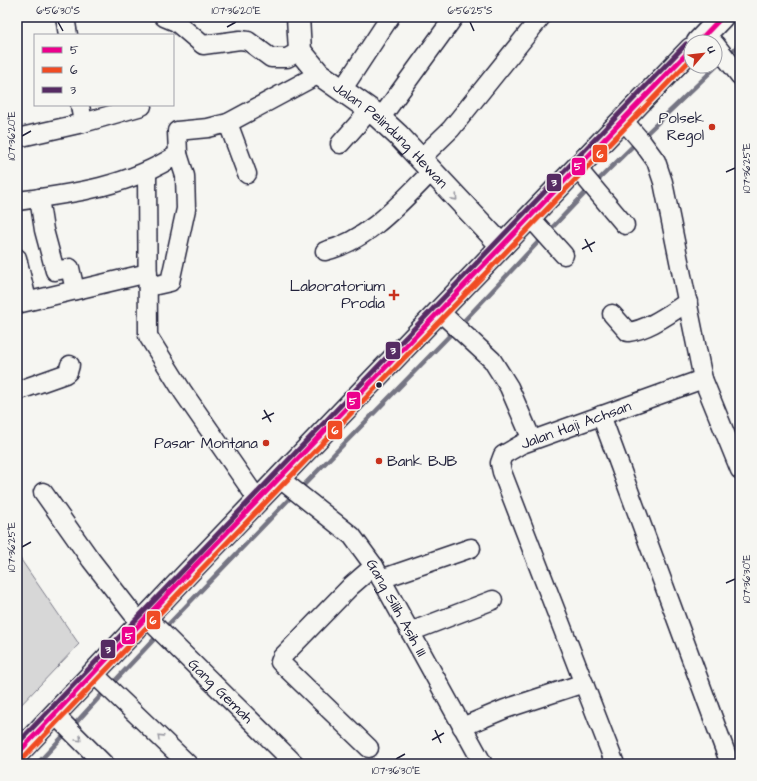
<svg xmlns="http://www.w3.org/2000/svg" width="757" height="781" viewBox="0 0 757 781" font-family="'Architects Daughter',sans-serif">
<rect width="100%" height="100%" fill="#f6f6f2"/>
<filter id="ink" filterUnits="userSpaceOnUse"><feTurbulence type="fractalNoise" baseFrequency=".025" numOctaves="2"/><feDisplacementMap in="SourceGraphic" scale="8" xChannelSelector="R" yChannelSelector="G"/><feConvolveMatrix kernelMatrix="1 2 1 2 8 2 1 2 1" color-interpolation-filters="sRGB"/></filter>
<g filter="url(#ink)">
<path fill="#d7d7d7" stroke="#7c7c89" d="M 17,554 L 79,644 L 17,709 Z"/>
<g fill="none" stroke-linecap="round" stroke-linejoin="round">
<path stroke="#757583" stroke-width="4.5" d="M 731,53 L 740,43
M 645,135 L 721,62
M 595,183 L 634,145
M 548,232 L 588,190
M 461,324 L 542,238
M 300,489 L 453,332
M 164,629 L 292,496
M 111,685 L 159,634
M 72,727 L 106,690
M 37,764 L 67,732"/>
<g stroke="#22223b" stroke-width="21">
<g id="minor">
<path d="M 65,17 L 68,35"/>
<path d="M 164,17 L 176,22 L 203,45 L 240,40 L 248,41 L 271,58 L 287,58 L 300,51"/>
<path d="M 715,44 L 740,76"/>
<path d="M 342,90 L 390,17"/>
<path d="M 80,105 L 83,123"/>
<path d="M 380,119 L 454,17"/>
<path d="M 623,120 L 642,142 L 656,161 L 663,182 L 703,379 L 740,470"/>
<path d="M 228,123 L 247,174"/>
<path d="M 17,138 L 83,123 L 142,106"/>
<path d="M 340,144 L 370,110"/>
<path d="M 420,159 L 451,129 L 541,17"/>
<path d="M 577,168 L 625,225"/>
<path d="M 147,173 L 148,336 L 183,392 L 258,500"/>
<path d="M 39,198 L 44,230 L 55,271 L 70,268 L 75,290"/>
<path d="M 17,201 C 73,194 130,186 178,154 L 177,131 L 208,128 L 228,123 L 319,74"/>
<path d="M 530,217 L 564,255"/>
<path d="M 325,251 C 368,241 401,202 432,171"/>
<path d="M 17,258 L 27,300"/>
<path d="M 148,287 L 170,282 L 186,209 L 185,176 L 178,154"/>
<path d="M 17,304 L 148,273"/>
<path d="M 439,311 L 492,360 L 509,387 L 532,440"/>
<path d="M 612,314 L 628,332 C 650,329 670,313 688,302"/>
<path d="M 17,391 L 65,374 L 68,372 L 70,365"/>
<path d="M 601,415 L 730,764"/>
<path id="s1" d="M 279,478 L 352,536 L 374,566 L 483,764"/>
<path d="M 43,492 L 91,560 L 140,623"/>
<path d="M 381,579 L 471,548"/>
<path id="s2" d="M 146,617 L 295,764"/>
<path d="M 410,632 L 493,600"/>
<path d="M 93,673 L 188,764"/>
<path d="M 54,714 L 104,764"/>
<path d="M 462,727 L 505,709 L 584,683"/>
<path d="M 369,748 L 280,662 L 282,657 L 351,586 L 374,566"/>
<path id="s3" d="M 615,764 L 502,472 L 500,463 L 503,455 L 522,444 L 703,379"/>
</g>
</g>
<g stroke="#22223b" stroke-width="25">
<g id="tertiary">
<path id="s4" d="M 298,17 L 300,51 L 319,74 L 373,112 L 398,135 L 502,246"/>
</g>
</g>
<g stroke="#22223b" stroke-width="25">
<path id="primary" d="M 698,42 L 722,17
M 17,754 L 190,571 L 691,49"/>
</g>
<use href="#minor" stroke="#f6f6f2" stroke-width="18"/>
<use href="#tertiary" stroke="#f6f6f2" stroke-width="22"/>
<use href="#primary" stroke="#f6f6f2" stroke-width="22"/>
<g stroke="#f6f6f2" stroke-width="8">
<path id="bus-1" d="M 698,42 L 722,17
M 17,754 L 190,571 L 691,49"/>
</g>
<g stroke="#f6f6f2" stroke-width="8">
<path id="bus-2" d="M 22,759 L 195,576 L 691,59"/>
</g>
<g stroke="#f6f6f2" stroke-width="8">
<path id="bus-3" d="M 17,744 L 686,44"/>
</g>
<use href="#bus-1" stroke="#ec008c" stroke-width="5"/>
<use href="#bus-2" stroke="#f04b23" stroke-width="5"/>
<use href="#bus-3" stroke="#562b63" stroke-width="5"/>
</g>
<defs><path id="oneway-chevron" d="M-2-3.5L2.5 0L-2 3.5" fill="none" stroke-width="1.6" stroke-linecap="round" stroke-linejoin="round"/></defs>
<g stroke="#9797a0">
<use href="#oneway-chevron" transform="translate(455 198) rotate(48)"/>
<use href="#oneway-chevron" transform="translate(160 737) rotate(-136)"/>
<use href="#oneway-chevron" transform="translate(79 739) rotate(45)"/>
</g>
</g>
<path fill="none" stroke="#22223b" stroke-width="1.5" d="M 58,22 L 63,31M 470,22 L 474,31M 227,27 L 236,22M 22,136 L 31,131M 726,172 L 735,168M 585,239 L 592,252M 582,249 L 595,242M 264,410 L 271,422M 262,419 L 274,413M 22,547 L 31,542M 726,583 L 735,579M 435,730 L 441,743M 432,740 L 444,733M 396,759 L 405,754"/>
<g fill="#c8321e" stroke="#f6f6f2" stroke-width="1.5">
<circle cx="712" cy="127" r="4"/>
<path d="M392 289h4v4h4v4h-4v4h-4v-4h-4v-4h4z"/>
<circle cx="266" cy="443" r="4"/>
<circle cx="379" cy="461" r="4"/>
</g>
<circle fill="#22223b" stroke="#f6f6f2" stroke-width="1.5" cx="379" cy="385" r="3.5"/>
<g text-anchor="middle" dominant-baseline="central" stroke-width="3" stroke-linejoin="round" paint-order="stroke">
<g font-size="15" fill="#22223b" stroke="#f6f6f2" text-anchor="end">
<text x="704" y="118">Polsek<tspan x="704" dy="17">Regol</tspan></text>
<text x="385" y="286">Laboratorium<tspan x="385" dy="17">Prodia</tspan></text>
<text x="258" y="443">Pasar Montana</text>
<text x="387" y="461" text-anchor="start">Bank BJB</text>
</g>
<g font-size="15" fill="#22223b" stroke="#f6f6f2">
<text stroke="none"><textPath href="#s4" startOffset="158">Jalan Pelindung Hewan</textPath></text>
<text stroke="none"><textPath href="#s3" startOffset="410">Jalan Haji Achsan</textPath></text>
<text stroke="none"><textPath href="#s1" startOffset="178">Gang Silih Asih III</textPath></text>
<text stroke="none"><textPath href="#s2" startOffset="105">Gang Gemah</textPath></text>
</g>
</g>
<g stroke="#f6f6f2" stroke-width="1.5">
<rect x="592" y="144" width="16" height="19" rx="4" fill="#f04b23"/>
<rect x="571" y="157" width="15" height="19" rx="4" fill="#ec008c"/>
<rect x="546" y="173" width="16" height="19" rx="4" fill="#562b63"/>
<rect x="385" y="341" width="16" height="19" rx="4" fill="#562b63"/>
<rect x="346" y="391" width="15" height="19" rx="4" fill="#ec008c"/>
<rect x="327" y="420" width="16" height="20" rx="4" fill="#f04b23"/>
<rect x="146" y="610" width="15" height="20" rx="4" fill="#f04b23"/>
<rect x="121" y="626" width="15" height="19" rx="4" fill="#ec008c"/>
<rect x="100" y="639" width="16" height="20" rx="4" fill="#562b63"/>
</g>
<g font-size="11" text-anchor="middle" font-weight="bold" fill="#fff">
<text x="600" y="158">6</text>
<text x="578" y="170">5</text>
<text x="554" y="186">3</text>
<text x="393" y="354">3</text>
<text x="353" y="405">5</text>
<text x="335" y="434">6</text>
<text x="153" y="624">6</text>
<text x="129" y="640">5</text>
<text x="108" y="653">3</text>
</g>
<rect width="757" height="781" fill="none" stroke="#f6f6f2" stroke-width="44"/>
<rect x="34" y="34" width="140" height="72" fill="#f6f6f2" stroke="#a1a1a9"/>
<rect x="42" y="47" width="20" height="6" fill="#ec008c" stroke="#a1a1a9"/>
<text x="70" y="54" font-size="12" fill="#22223b">5</text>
<rect x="42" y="67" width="20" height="6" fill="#f04b23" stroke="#a1a1a9"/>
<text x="70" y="74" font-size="12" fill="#22223b">6</text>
<rect x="42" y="87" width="20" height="6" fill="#562b63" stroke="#a1a1a9"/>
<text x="70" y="94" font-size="12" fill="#22223b">3</text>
<g transform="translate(703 54) rotate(62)"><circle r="19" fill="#f6f6f2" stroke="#a1a1a9"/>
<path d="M0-3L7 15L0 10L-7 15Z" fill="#c8321e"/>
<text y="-6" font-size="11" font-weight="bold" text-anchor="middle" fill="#22223b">U</text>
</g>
<rect x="22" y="22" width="713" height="737" fill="none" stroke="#22223b" stroke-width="1.5"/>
<g font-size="10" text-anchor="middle" fill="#22223b">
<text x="58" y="14">6°56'30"S</text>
<text x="236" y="14">107°36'20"E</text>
<text x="470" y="14">6°56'25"S</text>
<text transform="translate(11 136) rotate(-90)" y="4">107°36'20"E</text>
<text transform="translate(746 168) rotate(-90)" y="4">107°36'25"E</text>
<text transform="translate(11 547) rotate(-90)" y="4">107°36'25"E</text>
<text transform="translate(746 579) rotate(-90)" y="4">107°36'30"E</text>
<text x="396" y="774">107°36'30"E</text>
</g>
</svg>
